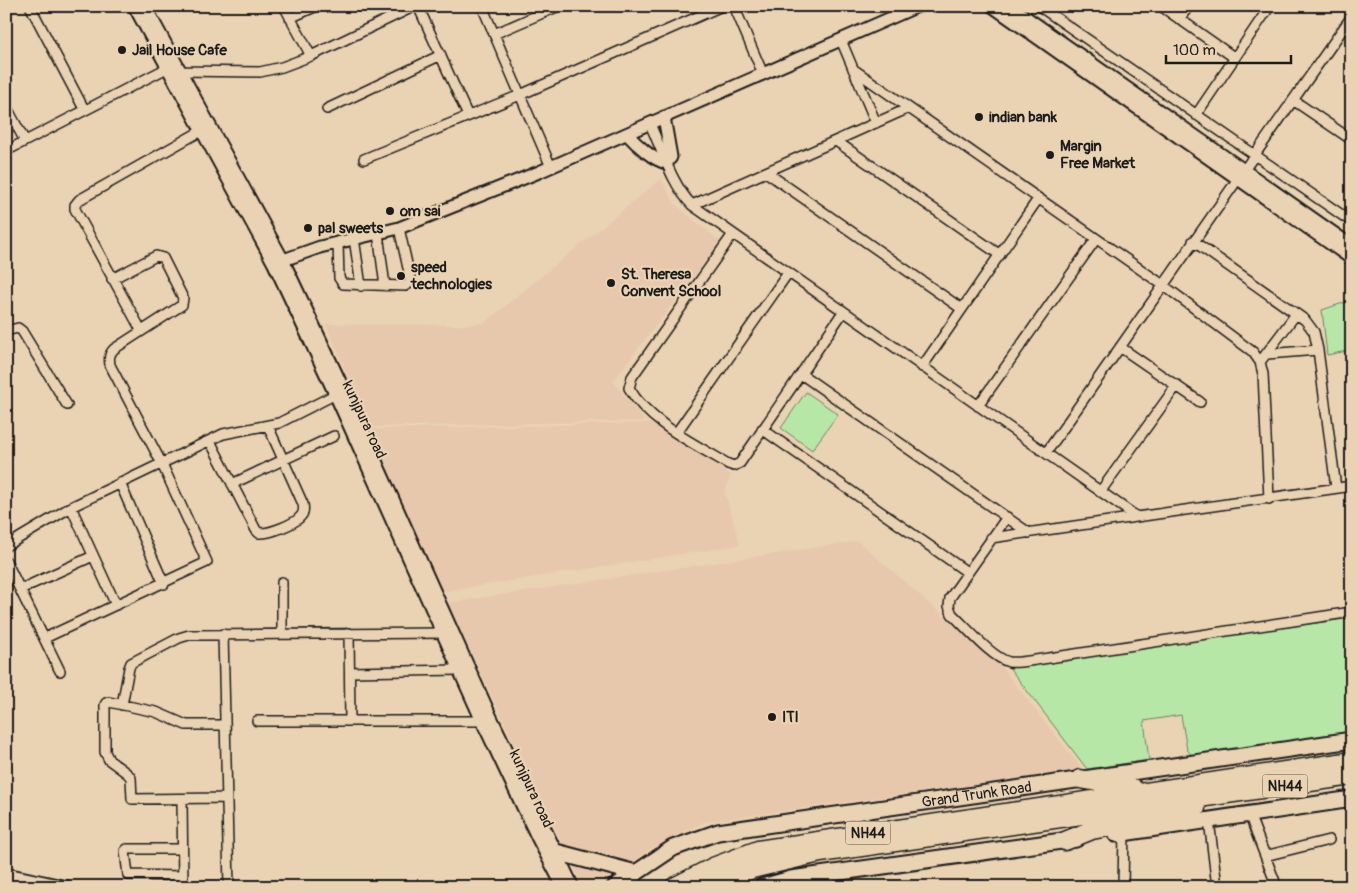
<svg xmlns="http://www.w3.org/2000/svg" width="1358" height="893" viewBox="0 0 1358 893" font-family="Pangolin,sans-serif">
<rect width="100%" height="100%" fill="#ead3b3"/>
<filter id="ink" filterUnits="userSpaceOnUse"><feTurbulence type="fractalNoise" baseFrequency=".02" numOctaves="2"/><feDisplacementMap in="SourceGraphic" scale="10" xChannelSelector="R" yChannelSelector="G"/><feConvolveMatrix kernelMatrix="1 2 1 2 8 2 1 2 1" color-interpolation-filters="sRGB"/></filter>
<g filter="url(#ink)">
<path fill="#e8c8ac" d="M 661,179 L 675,204 L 721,242 L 613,381 L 645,421 L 369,427 L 326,324 L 463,325 L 484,323 Z
M 652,423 L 672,433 L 731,475 L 725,492 L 740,545 L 441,592 L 370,429 Z
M 858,541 L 1000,665 L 1083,770 L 704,822 L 649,850 L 600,887 L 583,887 L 447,603 Z"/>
<path fill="#b6e7a7" stroke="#698262" d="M 1352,300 L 1352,350 L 1327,355 L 1322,310 Z
M 806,392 L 838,414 L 812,450 L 781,428 Z
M 1352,618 L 1352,732 L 1193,756 L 1187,750 L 1181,715 L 1144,721 L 1149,760 L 1087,769 L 1008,666 Z"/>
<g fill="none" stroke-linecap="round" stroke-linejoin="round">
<g stroke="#1c1c1c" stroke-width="12">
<path id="minor" d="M 30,6 L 84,109
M 284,6 L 311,56
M 418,6 L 468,116
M 482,6 L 551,167
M 734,6 L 763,74
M 1039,6 L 1352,222
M 1161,6 L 1235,58
M 290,18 L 317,6
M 1179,19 L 1189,6
M 494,34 L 559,6
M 841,40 L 876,123
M 853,69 L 1163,285 L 1253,352 L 1260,362 L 1263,374 L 1269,499
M 1293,100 L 1352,140
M 6,106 L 25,141
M 327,109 L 441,55
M 1196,115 L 1270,6
M 650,124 C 662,150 672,185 692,205 L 1137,517
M 836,141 L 1000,255
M 6,151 L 167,68 L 178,71 L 260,72 L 282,67 L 311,56 L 415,6
M 364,159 L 520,95 L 722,6
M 766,172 L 962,309
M 692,205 L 909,108
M 378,233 L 385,286
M 733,234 L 632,377 L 629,388 C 648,422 695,444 728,464 L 734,466 L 740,463 L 843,312
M 354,238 L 361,286
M 1193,241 L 1305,320 L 1314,332 L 1318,350 L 1336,488
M 338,242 L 339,278 L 343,284 L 405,286 L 410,283 L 410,277 L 399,228
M 141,330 L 75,209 L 75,205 L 79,200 L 201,131
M 6,331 L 18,328 L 22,331 L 67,405
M 1120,347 L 1200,402
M 1267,354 L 1318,350
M 1260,362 L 1296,314
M 922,367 L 1038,199
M 801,374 L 1029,533
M 978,406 L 1096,239
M 762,429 L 967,572
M 677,432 L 788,273
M 210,441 L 256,530 L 259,533 C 269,534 295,524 301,516 C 304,513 304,509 303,504 L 268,426
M 1046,453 L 1352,16
M 120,483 L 164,584
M 232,484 L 334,436
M 1100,492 L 1177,385
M 71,507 L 116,605
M 1007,517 L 950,598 L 949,606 L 952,614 C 965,626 992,658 1009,662 C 1015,663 1022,662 1029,661 L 1352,612
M 991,538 L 1352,486
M 6,546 L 71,507 L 223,434 L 279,423 L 340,392
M 6,561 L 60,671
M 282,582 L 282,633
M 21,589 L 93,556
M 349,633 L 350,721
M 223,634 L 229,887
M 45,638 L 207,562 L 162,464 L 110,365 C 109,358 109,354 114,349 L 182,305 L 183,298 L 163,258 L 156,256 L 112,279
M 350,672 L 459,670
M 122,705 L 129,668 L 131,663 L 179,638 L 189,635 L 447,633
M 257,721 L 482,721
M 225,725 L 186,725 L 156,712 L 109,702 L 106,703 L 105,705 L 105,752 L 109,760 L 128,774 L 131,778 L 132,799 L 227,798
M 182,799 L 183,887
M 1249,814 L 1277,887
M 1209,820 L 1217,887
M 182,849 L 127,849 L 125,851 L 128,875 L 183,876
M 1265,856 L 1329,840
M 1123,887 L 1124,832"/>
</g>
<g stroke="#1c1c1c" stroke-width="15">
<path id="tertiary" d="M 134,6 L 274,264 L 335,394 L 482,721 L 537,837 L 563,887
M 145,6 L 283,260 L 344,390 L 490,715 L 573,887
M 992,6 L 1352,259
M 1010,6 L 1352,246
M 627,134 C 636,144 654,161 667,163 L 671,157 L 664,117
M 275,263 L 320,247 L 399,228 L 539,172 L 918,6
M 6,874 L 67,887"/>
</g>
<g stroke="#1c1c1c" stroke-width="19">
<g id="primary">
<path d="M 1116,834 L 1352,799"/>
<path d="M 556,852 L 636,873"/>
<path id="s1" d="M 615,887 L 673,848 L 718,832 L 1352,740"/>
<path d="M 762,887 L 791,879 L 1076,839"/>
</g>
</g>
<g stroke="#1c1c1c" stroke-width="21">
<path id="motorway" d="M 1080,779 L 1133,788
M 1065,841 L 1092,830 L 1183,813 L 1196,808
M 674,887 L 713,867 L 758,850 L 1352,761
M 713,887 L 752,869 L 820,853 L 1352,776"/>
</g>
<use href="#minor" stroke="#ead3b3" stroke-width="9"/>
<use href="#tertiary" stroke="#ead3b3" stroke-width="11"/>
<use href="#primary" stroke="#ead3b3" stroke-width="15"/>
<use href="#motorway" stroke="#ead3b3" stroke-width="18"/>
</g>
</g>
<g fill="#1c1c1c" stroke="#ead3b3" stroke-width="2">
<circle cx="122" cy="50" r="5"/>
<circle cx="979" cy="117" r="5"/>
<circle cx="1050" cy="155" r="5"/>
<circle cx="390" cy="211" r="5"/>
<circle cx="308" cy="228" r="5"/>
<circle cx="401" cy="276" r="5"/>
<circle cx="611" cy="283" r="5"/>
<circle cx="772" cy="717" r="5"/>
</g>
<g text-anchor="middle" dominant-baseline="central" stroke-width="4.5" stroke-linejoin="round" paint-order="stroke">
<g fill="#ead3b3" stroke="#5a5349" stroke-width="1">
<rect x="1262.5" y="774.5" width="45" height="23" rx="4"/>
<rect x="845.5" y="821.5" width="45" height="23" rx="4"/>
</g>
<g font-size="14" font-weight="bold" fill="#1c1c1c">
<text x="1285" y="786">NH44</text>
<text x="868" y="833">NH44</text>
</g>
<g font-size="15" font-weight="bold" fill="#1c1c1c" stroke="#ead3b3" text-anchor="start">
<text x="132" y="50">Jail House Cafe</text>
<text x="989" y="117">indian bank</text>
<text x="1060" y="146">Margin<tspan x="1060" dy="17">Free Market</tspan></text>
<text x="400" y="211">om sai</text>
<text x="318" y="228">pal sweets</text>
<text x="411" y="267">speed<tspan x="411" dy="17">technologies</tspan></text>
<text x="621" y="274">St. Theresa<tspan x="621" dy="17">Convent School</tspan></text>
<text x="782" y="717">ITI</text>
</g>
<g font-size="15" fill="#1c1c1c" stroke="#ead3b3">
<text transform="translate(364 420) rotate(65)">kunjpura road</text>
<text transform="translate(531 789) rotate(65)">kunjpura road</text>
<text stroke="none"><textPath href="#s1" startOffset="379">Grand Trunk Road</textPath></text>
</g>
</g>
<rect width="1358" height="893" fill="none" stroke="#ead3b3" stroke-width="25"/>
<rect x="12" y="12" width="1333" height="868" fill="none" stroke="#1c1c1c" stroke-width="2" filter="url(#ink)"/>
<path d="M1166 55v8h125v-8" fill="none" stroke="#1c1c1c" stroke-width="2.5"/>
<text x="1173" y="55" font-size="15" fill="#1c1c1c" stroke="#ead3b3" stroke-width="4" paint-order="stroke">100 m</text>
</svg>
